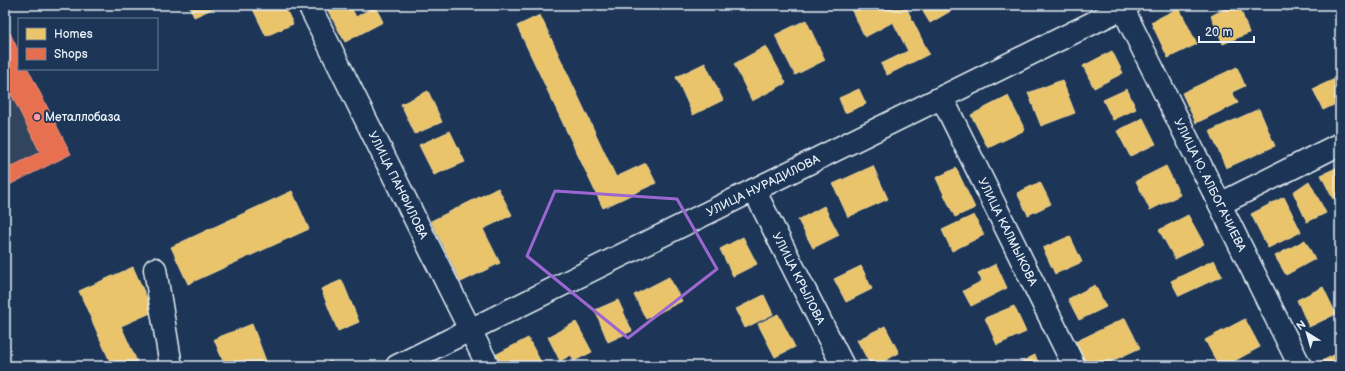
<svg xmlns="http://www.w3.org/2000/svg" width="1345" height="371" viewBox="0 0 1345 371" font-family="'Balsamiq Sans',sans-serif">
<rect width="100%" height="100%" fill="#1d3557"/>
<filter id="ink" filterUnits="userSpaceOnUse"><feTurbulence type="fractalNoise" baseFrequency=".025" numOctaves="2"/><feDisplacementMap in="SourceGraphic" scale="8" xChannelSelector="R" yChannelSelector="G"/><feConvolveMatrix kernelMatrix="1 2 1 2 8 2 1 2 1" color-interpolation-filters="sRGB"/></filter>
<g filter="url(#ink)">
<path fill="#33445e" d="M 5,24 L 19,52 L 19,69 L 71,154 L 5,187 Z"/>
<path fill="#e9c46a" stroke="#e9d295" d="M 189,5 L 221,5 L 194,17 Z
M 251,5 L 284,5 L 293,24 L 266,36 Z
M 325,5 L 350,5 L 356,17 L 375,6 L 383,22 L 345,42 Z
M 849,5 L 905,5 L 929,54 L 887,75 L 881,64 L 908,51 L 893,22 L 865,37 Z
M 919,5 L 961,5 L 930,23 Z
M 1232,5 L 1239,5 L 1249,33 L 1223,44 L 1211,16 Z
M 1283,5 L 1302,5 L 1286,11 Z
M 1179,8 L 1197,44 L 1168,58 L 1151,22 Z
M 540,15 L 616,177 L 646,163 L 656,183 L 603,208 L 517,26 Z
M 806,20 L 825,60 L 795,75 L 775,35 Z
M 766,46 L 786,83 L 752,101 L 734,64 Z
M 1112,51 L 1123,73 L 1094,88 L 1083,66 Z
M 705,63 L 723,100 L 693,115 L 676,77 Z
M 1237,67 L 1245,86 L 1232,92 L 1238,103 L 1196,123 L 1182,93 Z
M 1337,78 L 1340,85 L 1340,102 L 1323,110 L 1313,89 Z
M 1062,80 L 1075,113 L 1041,126 L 1028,93 Z
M 859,89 L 866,104 L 845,113 L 839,98 Z
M 1127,89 L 1136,109 L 1113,120 L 1103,100 Z
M 428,91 L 442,122 L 415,134 L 401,104 Z
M 1008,96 L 1025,130 L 988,148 L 971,115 Z
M 1259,109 L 1275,146 L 1226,168 L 1210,131 Z
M 1143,118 L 1156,144 L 1130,156 L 1117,131 Z
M 450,131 L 465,162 L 434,175 L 419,145 Z
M 873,166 L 888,199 L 848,217 L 833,184 Z
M 1166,166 L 1180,195 L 1150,210 L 1136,181 Z
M 1340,166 L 1340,195 L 1333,199 L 1321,175 Z
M 956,168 L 975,208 L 955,217 L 936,178 Z
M 1309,181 L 1326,213 L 1307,222 L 1293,192 Z
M 1040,182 L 1051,204 L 1028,215 L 1017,193 Z
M 498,188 L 512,215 L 483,229 L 500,263 L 461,282 L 431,221 Z
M 292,191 L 309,229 L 188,284 L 171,247 Z
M 1284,197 L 1301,232 L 1268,248 L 1251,214 Z
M 824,206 L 839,235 L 813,248 L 798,220 Z
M 974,215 L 984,235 L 952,251 L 942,230 Z
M 1188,215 L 1204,244 L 1175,259 L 1159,230 Z
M 1070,236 L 1082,262 L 1055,274 L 1043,248 Z
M 743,237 L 757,264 L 733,276 L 720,249 Z
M 1305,240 L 1315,259 L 1286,275 L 1275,256 Z
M 1214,260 L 1222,276 L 1179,296 L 1171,281 Z
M 996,264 L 1007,288 L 971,306 L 963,291 L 982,281 L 978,273 Z
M 861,266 L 872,289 L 846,302 L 834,279 Z
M 133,267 L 153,312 L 121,326 L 139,366 L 112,366 L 79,291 Z
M 669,277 L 682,301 L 646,319 L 634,295 Z
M 342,280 L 359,322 L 338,331 L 321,289 Z
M 1095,285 L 1106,307 L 1079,320 L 1068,299 Z
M 1323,287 L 1336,314 L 1309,327 L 1297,300 Z
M 764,295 L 773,314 L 745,328 L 736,309 Z
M 618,300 L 632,331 L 608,342 L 595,310 Z
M 1014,306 L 1026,332 L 997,345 L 985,318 Z
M 778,314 L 795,347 L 775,357 L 758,324 Z
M 1125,318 L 1140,348 L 1101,366 L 1083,366 L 1073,343 Z
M 1245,319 L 1260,347 L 1225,366 L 1219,366 L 1205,340 Z
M 576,322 L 592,352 L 574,361 L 571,355 L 560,361 L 548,337 Z
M 252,324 L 266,361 L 253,366 L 225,366 L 214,339 Z
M 885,326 L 899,353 L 875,366 L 871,366 L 857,340 Z
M 528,338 L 543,366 L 501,366 L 495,355 Z
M 1340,352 L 1340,366 L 1317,366 L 1316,364 Z
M 1035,355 L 1040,366 L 1013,366 Z
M 331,361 L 333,366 L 321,366 Z
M 813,362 L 815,366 L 805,366 Z"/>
<path fill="#e76f51" stroke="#e79683" d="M 10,33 L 19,52 L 19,69 L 28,69 L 71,154 L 5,187 L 5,170 L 40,152 L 5,82 L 5,36 Z"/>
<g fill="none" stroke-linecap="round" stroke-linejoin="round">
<g stroke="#e8f1f8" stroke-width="25">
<g id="minor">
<path id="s1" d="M 309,5 L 488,366"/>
<path id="s2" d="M 1121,5 L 1300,366"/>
<path id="s3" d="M 942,98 L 1074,366"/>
<path id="s4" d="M 754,190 L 843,366"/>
<path d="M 1220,204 L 1340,144"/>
<path d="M 155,269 L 171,366"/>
<path id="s5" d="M 397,366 L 1129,5"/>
</g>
</g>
<use href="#minor" stroke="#1d3557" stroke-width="22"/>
</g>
</g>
<path fill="none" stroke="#9c67d0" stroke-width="3" stroke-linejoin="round" d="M 555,191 L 677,199 L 717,269 L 628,338 L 527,256 Z"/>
<circle fill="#ff9aa2" stroke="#1d3557" stroke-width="1.5" cx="37" cy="117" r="4"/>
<g text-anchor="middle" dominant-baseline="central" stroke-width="4" stroke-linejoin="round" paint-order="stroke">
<g font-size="12" fill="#e8f1f8" stroke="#1d3557" text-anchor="start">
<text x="45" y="117">Металлобаза</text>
</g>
<g font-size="12" fill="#e8f1f8" stroke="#1d3557">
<text stroke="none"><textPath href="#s1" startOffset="201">УЛИЦА ПАНФИЛОВА</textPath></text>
<text stroke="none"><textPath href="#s2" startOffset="201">УЛИЦА Ю. АЛБОГАЧИЕВА</textPath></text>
<text stroke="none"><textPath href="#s5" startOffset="408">УЛИЦА НУРАДИЛОВА</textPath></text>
<text stroke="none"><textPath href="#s3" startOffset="149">УЛИЦА КАЛМЫКОВА</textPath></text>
<text stroke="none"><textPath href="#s4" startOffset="99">УЛИЦА КРЫЛОВА</textPath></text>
</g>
</g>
<rect width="1345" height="371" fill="none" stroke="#1d3557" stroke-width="20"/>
<rect x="10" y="10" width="1325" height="351" fill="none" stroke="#e8f1f8" stroke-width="1.5" filter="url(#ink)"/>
<rect x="18" y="18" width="140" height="52" fill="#1d3557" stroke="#6e8097"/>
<rect x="26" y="28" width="20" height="12" fill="#e9c46a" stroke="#6e8097"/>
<text x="54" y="38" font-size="12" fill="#e8f1f8">Homes</text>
<rect x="26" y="48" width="20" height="12" fill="#e76f51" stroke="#6e8097"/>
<text x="54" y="58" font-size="12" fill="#e8f1f8">Shops</text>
<g transform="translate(1307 333) rotate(323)" stroke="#1d3557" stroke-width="3" paint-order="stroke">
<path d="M0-3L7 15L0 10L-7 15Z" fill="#e8f1f8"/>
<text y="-6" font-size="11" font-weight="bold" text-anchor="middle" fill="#e8f1f8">N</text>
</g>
<path d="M1199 36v6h55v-6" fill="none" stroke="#e8f1f8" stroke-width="2"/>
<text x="1205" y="36" font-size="12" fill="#e8f1f8" stroke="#1d3557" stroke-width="3" paint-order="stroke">20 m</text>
</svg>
